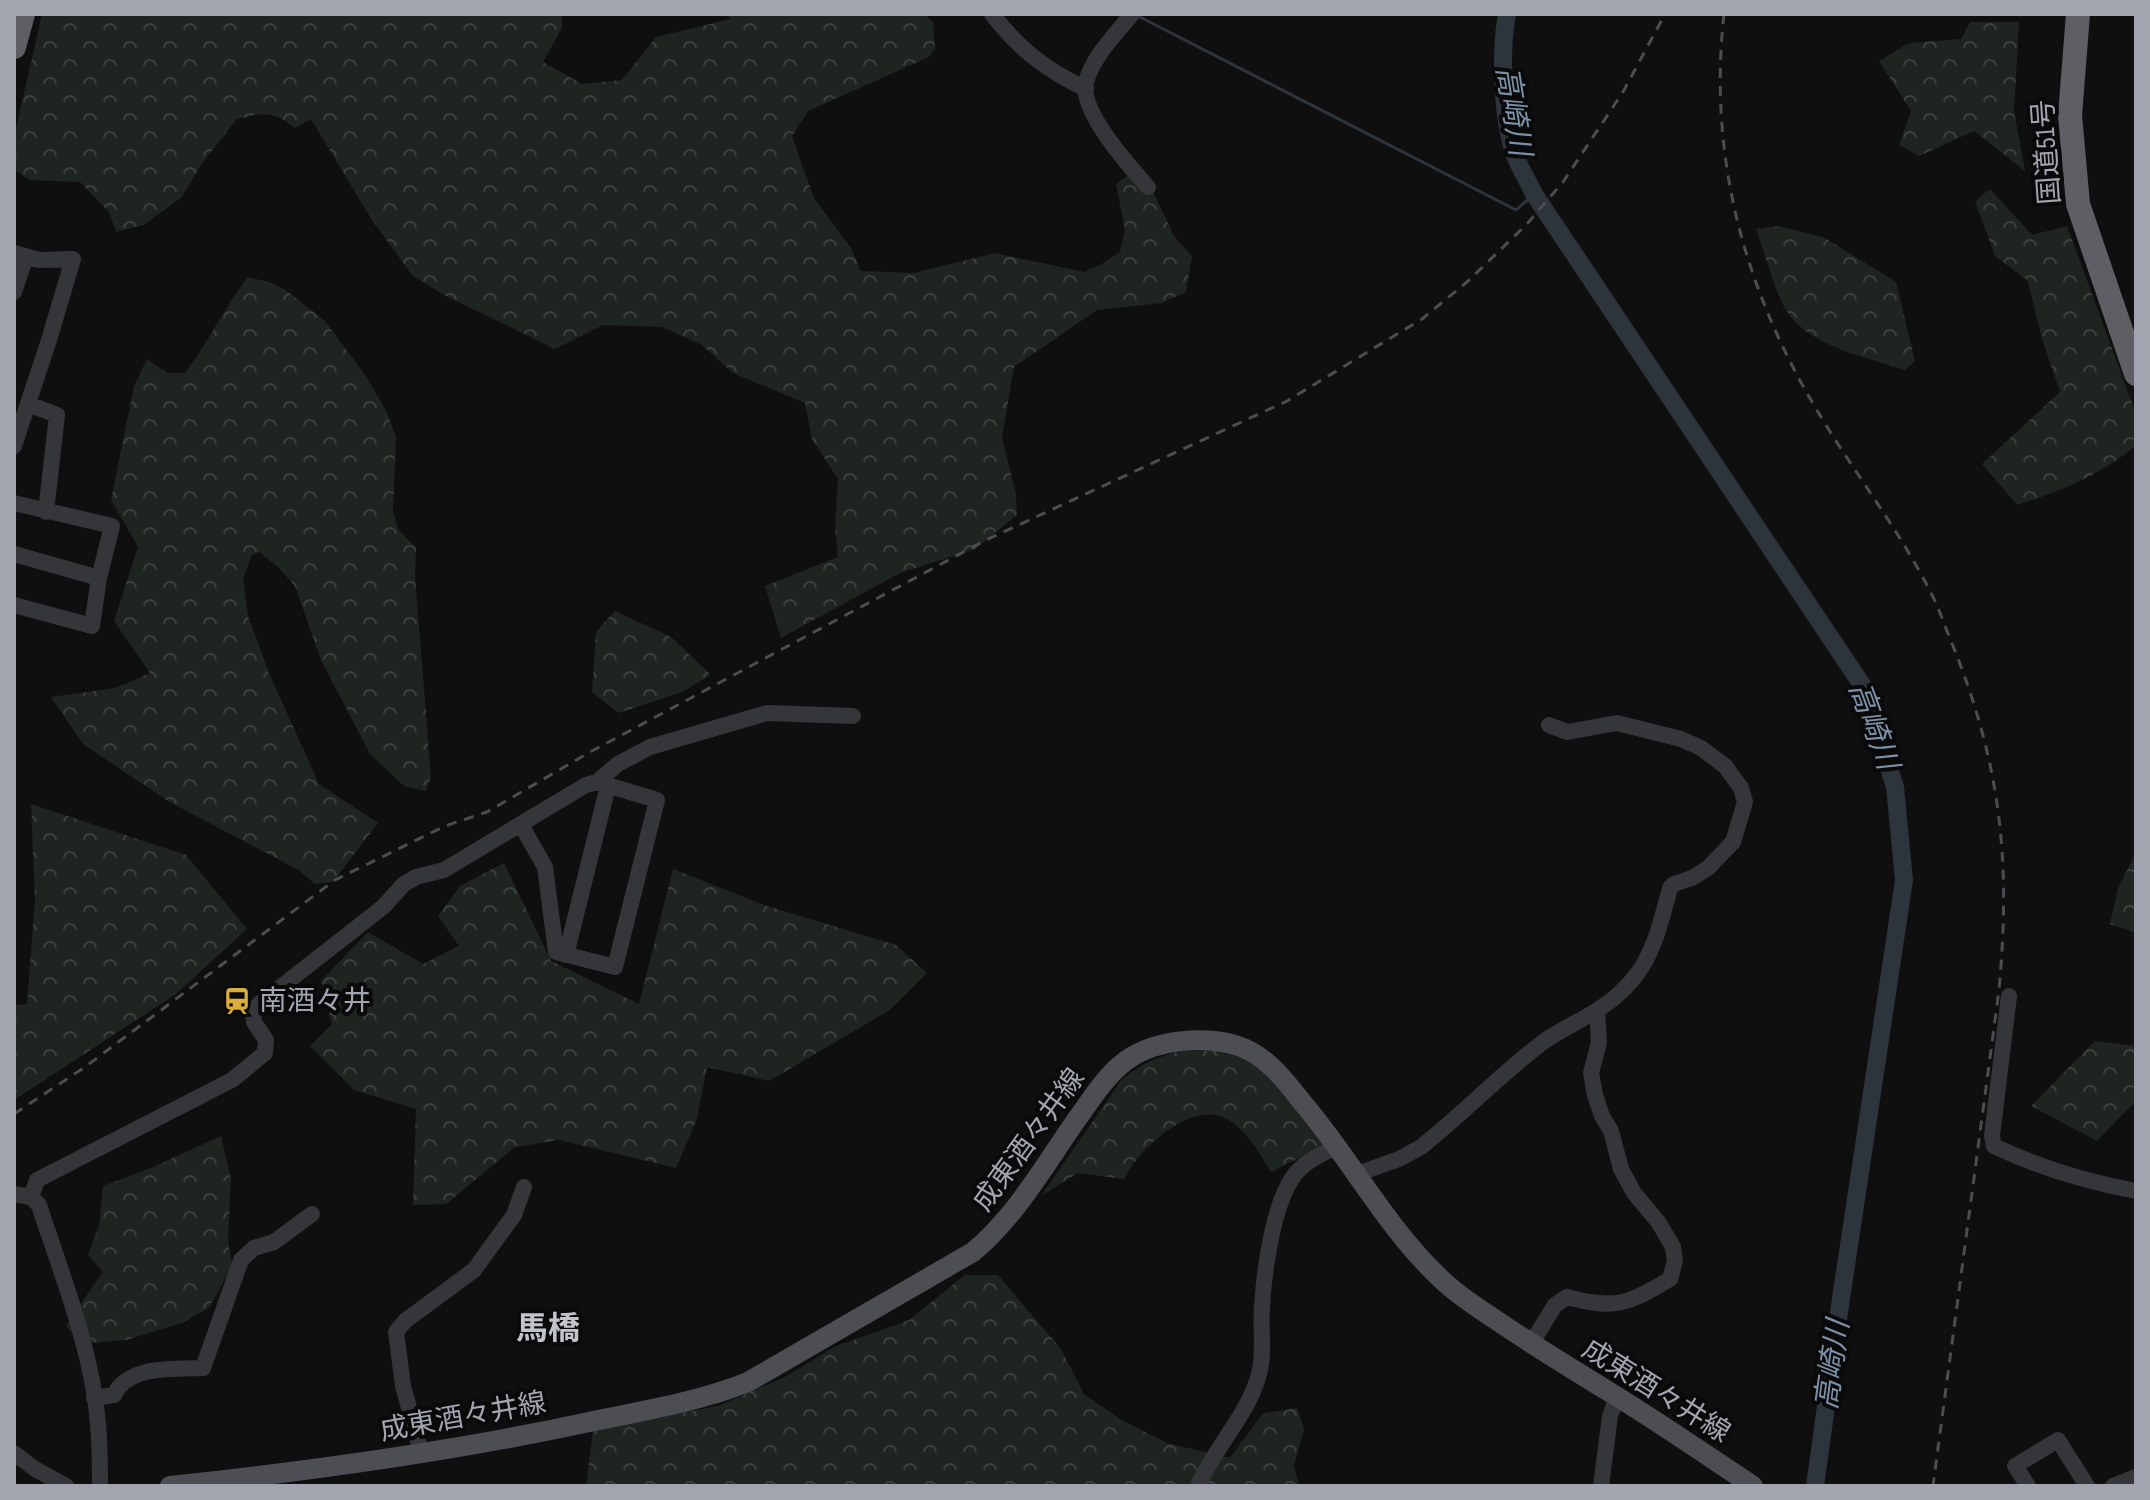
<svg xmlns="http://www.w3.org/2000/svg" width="2150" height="1500" viewBox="0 0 2150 1500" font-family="'Sofia Sans Condensed','Noto Sans JP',sans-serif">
<defs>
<pattern id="forest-crowns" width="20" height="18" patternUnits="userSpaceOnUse" patternTransform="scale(2)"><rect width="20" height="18" fill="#1e241f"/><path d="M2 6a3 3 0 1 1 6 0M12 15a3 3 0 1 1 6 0" fill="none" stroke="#3c413d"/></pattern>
</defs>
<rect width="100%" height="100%" fill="#0f0f10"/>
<path fill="url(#forest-crowns)" d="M 42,14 L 562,14 L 562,28 L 543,62 L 582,84 L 622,80 L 656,37 L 731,19 L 725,14 L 924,14 L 933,22 L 935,49 L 929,57 L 808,111 L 792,136 L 814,198 L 851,248 L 861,271 L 914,273 L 995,253 L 1084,272 L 1100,265 L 1120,252 L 1125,230 L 1116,184 L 1141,166 L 1174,236 L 1192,256 L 1186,292 L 1162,303 L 1097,310 L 1014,367 L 1002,438 L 1016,494 L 1017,515 L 975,549 L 900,573 L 781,638 L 765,586 L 838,557 L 835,528 L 838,479 L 812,439 L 805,403 L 733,373 L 702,345 L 662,327 L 603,325 L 555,349 L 442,294 L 412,275 L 372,220 L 311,119 L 295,128 C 271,110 265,113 237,119 L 201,165 L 182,197 L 144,225 L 116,232 L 109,212 L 80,182 L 30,180 L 14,170 L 14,137 Z
M 1970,22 L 2019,22 L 2014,111 L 2025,171 L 1974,131 L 1919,156 L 1899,145 L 1911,111 L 1879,61 L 1909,43 L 1961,39 Z
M 1990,189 L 2032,235 L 2067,226 L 2136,414 L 2136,445 C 2103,474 2059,492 2017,505 L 1982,464 L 2060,392 L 2042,339 L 2028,281 L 1995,256 L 1975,201 Z
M 1779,226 L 1825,238 L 1896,282 L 1915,361 L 1905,370 C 1867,357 1809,347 1786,310 C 1775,292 1764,250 1756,229 Z
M 248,277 L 269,282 L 284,289 L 324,320 L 366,376 L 387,413 L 396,437 L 393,510 L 398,529 L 416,548 L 415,576 L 431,777 L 426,791 L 404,786 L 370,754 L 321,660 L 295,586 L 278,567 L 259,552 L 252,555 L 243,579 L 248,616 L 269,673 L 319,784 L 378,823 L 333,882 L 315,884 L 300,871 L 168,801 L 83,744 L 51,697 L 116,688 L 150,673 L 114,621 L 138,547 L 111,500 L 134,386 L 147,359 L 167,373 L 185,373 C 209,342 224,307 248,277 Z
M 615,611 L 671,637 L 711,675 L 682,692 L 619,713 L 592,692 L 596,632 Z
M 31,804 L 186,855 L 247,929 L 176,994 L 14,1100 L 14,1005 L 27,1004 L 35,899 Z
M 2136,853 L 2136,933 L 2110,924 L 2118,888 Z
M 504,863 L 551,961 L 639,1004 L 673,869 L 764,905 L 896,945 L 927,973 L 890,1010 L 769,1081 L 707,1067 L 697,1119 L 676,1168 L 559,1140 L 515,1147 L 446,1204 L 413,1205 L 416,1109 L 354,1090 L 310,1046 L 332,1024 L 321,981 L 368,932 L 423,964 L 459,946 L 438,916 L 460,886 Z
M 2095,1041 L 2136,1046 L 2136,1101 L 2097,1141 L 2031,1106 Z
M 1180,1051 L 1216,1051 L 1254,1061 L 1330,1143 L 1271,1172 C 1260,1154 1246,1129 1227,1119 C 1192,1099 1138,1149 1124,1179 L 1078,1173 L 1041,1196 L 1120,1082 C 1138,1064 1156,1058 1180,1051 Z
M 221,1136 L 231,1179 L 228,1239 L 232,1266 L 209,1308 L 182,1323 L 126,1340 L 80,1344 L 66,1325 L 103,1272 L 88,1255 L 99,1225 L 103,1186 L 151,1168 Z
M 965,1275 L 998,1275 L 1061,1349 L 1084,1394 L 1120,1419 L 1167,1443 L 1230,1458 L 1263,1413 L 1297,1408 L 1304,1429 L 1294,1465 L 1299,1486 L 586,1486 L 593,1430 L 718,1406 L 785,1377 L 834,1347 L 909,1320 Z"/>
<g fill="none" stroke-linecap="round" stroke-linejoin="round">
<path stroke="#2e343b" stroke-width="3" d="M 1138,16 L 1516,210 L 1534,194"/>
<path stroke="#2e343b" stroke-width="18" d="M 1507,14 C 1500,52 1502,119 1515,155 C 1520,169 1528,181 1534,194 L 1864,688 L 1895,787 L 1904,880 L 1839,1312 L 1815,1486"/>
<path stroke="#353639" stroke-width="16" d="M 992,14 C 1019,49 1046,70 1086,89
M 1132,14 C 1116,34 1093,56 1086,82 C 1079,110 1129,166 1148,187
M 14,253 L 39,260 L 73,259 L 49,340 L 14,446
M 14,292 L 26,256
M 28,404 L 57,415 L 46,512
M 14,503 L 112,526 L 99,578 L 92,626 L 14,605
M 14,554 L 99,578
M 521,825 L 545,867 L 556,952 L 615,967 L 657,800 L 597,782
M 566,955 L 608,786
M 2009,996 L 1992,1136 L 1994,1146 C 2038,1167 2088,1182 2136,1191
M 1357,1174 L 1399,1159 L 1421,1147 C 1461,1115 1497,1078 1538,1046 C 1555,1032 1577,1023 1596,1011 C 1648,978 1655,944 1670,888 L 1674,884 L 1692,878 L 1708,868 L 1733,842 L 1745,802 L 1741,788 L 1725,766 L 1701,748 L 1681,739 L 1617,723 L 1567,732 L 1549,725
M 14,1194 L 31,1197 L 39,1205 C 62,1276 92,1349 98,1424 C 100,1445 100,1466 100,1486
M 31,1197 L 37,1180 L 232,1080 L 265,1053 L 266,1040 L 254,1022 L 253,1014 L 259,1004 L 383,907 L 404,884 L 416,877 L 444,870 L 586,785 L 597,782 L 618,764 L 650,747 L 767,713 L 853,716
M 1531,1344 L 1555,1305 L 1567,1297 C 1616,1310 1628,1304 1670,1279 L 1675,1261 L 1673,1247 L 1659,1223 L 1634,1193 L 1621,1169 L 1611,1131 L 1602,1116 L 1595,1095 L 1591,1073 L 1599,1042 L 1597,1011
M 94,1398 L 114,1395 C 128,1365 174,1369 203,1368 L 241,1260 L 254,1248 L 274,1242 L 312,1214
M 14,1453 L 35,1469 L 66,1486
M 422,1455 L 403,1386 L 396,1332 L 405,1321 L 474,1270 L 514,1215 L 524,1187
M 1198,1486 C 1215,1446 1248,1416 1259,1374 C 1265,1353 1260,1328 1262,1307 C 1264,1272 1273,1205 1293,1177 C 1303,1162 1322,1154 1337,1146
M 1601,1486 L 1610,1416 L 1617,1397
M 2028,1486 L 2015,1466 L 2058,1440 L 2087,1486
M 2113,1486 L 2136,1477"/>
<path stroke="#4d4e53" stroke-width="20" d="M 170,1486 C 311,1471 451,1452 589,1422 C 642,1411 698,1402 748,1382 L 973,1252 C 1017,1215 1044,1166 1077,1119 C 1093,1097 1109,1070 1133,1056 C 1164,1038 1218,1034 1250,1051 C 1272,1063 1287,1083 1302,1102 C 1350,1158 1386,1227 1440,1278 C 1456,1294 1475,1306 1493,1318 C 1534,1346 1575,1371 1616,1396 C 1663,1425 1708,1456 1753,1486"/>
<path stroke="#5d5f65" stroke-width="24" d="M 2078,14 L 2070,115 L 2078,204 L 2136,374
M 14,47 L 23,14"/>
<path stroke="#4c4d51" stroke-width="3" stroke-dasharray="10 8" stroke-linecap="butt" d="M 1724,14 C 1708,157 1744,289 1818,412 C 1855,474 1901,532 1933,597 C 1940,611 1945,627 1951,641 C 2001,764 2011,859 1999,990 L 1933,1486
M 14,1114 L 85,1067 L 335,880 L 445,826 L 487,812 L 590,752 L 986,540 L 1287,401 L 1422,319 L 1467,282 L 1527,224 L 1563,182 L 1623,92 L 1665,14"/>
</g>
<defs>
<g id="station-bare" transform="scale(2.16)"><path d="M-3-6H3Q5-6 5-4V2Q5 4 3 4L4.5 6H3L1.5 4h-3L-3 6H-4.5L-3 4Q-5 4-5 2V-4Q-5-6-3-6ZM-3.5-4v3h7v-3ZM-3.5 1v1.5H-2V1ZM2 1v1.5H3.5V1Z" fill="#dbae3c" stroke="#0a0a0b" stroke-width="2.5" paint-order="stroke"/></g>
</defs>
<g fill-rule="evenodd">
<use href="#station-bare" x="237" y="1001"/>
</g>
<g text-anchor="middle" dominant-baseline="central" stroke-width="8" stroke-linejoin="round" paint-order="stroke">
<g font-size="28" fill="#a2a5af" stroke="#0a0a0b">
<text transform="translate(2047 152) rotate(-94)">国道51号</text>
<text transform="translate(1029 1140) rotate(-54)">成東酒々井線</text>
<text transform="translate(1656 1391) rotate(32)">成東酒々井線</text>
<text transform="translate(463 1417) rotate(-10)">成東酒々井線</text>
</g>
<g font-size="28" fill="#a2a5af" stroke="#0a0a0b" text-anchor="start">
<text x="259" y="1001">南酒々井</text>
</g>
<g font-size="30" font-style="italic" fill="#7c91a7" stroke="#0a0a0b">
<text transform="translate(1513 111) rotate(81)">高崎川</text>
<text transform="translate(1873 726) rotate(70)">高崎川</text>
<text transform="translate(1833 1365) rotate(-82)">高崎川</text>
</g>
<g font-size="32" font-weight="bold" fill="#c2c4cc" stroke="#0a0a0b">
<text x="548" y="1329">馬橋</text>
</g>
</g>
<rect width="2150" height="1500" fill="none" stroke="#a2a5af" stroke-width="32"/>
</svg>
